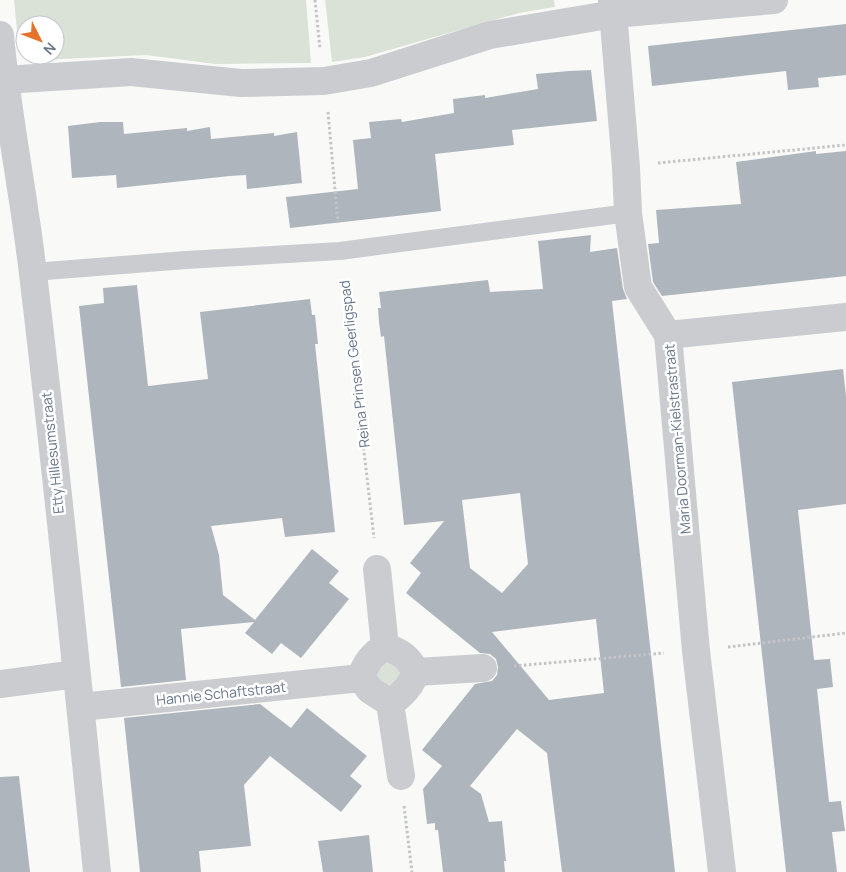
<svg xmlns="http://www.w3.org/2000/svg" width="846" height="872" viewBox="0 0 846 872" font-family="Manrope,sans-serif">
<rect width="100%" height="100%" fill="#f9faf7"/>
<path fill="#dae2d8" d="M 14,0 L 306,0 L 311,63 L 215,64 L 146,55 L 42,60 L 28,55 L 55,55 L 55,25 L 25,25 L 25,52 L 18,41 Z
M 325,0 L 554,0 L 555,7 L 519,13 L 365,57 L 332,62 Z
M 389,661 L 398,665 L 402,675 L 397,684 L 388,688 L 376,679 L 376,669 Z"/>
<path fill="#aeb5bc" fill-rule="evenodd" d="M 846,24 L 846,75 L 818,78 L 819,87 L 788,90 L 786,71 L 652,86 L 648,46 Z
M 591,70 L 597,121 L 512,130 L 514,145 L 435,154 L 441,211 L 290,228 L 286,197 L 358,189 L 353,140 L 371,138 L 369,122 L 401,119 L 402,122 L 454,113 L 453,99 L 485,95 L 485,98 L 538,89 L 536,74 L 569,71 Z
M 100,122 L 123,122 L 124,134 L 187,128 L 187,131 L 210,127 L 211,139 L 274,133 L 274,136 L 297,132 L 302,183 L 247,189 L 246,175 L 230,176 L 117,188 L 116,175 L 72,178 L 68,126 Z
M 816,151 L 816,154 L 846,151 L 846,276 L 662,296 L 653,282 L 648,244 L 659,243 L 656,210 L 741,204 L 736,162 Z
M 591,235 L 590,252 L 617,248 L 623,289 L 627,299 L 612,301 L 675,872 L 562,872 L 547,753 L 517,729 L 470,786 L 481,794 L 489,822 L 502,821 L 506,861 L 504,861 L 505,872 L 443,872 L 438,830 L 435,830 L 435,823 L 427,824 L 423,789 L 442,766 L 422,750 L 475,684 L 492,681 L 497,675 L 498,667 L 496,659 L 490,654 L 480,653 L 406,593 L 421,573 L 410,563 L 444,521 L 404,525 L 384,336 L 381,337 L 379,322 L 378,308 L 381,308 L 379,292 L 488,280 L 490,292 L 543,289 L 538,241 ZM 520,493 L 528,564 L 502,593 L 470,568 L 462,500 ZM 596,619 L 604,693 L 549,700 L 492,632 Z
M 137,285 L 148,386 L 208,379 L 200,312 L 310,299 L 312,315 L 315,315 L 318,344 L 315,344 L 335,532 L 285,537 L 282,518 L 211,526 L 219,555 L 223,595 L 255,620 L 312,549 L 339,571 L 329,583 L 349,599 L 301,658 L 281,643 L 272,654 L 245,633 L 254,622 L 181,629 L 186,680 L 121,687 L 79,306 L 104,303 L 103,288 Z
M 843,369 L 846,396 L 846,504 L 798,510 L 814,660 L 830,659 L 833,687 L 817,689 L 829,802 L 841,801 L 845,831 L 832,832 L 837,872 L 786,872 L 732,382 Z
M 260,704 L 291,728 L 307,708 L 367,756 L 350,776 L 362,786 L 341,812 L 270,756 L 244,785 L 251,846 L 199,851 L 201,872 L 140,872 L 124,718 Z
M 19,776 L 30,872 L 0,872 L 0,777 Z
M 369,835 L 373,872 L 323,872 L 318,841 Z"/>
<g fill="none" stroke-linecap="round" stroke-linejoin="round">
<path stroke="#c3c4c7" stroke-width="3" stroke-dasharray="2.5 2.5" stroke-linecap="butt" d="M 315,0 L 320,49
M 328,112 L 338,223
M 658,163 L 846,145
M 344,279 L 374,538
M 728,647 L 846,633
M 514,666 L 664,653
M 404,806 L 412,872"/>
<path stroke="#caccd0" stroke-width="18" d="M 33,272 L 186,260 L 340,251 L 628,213"/>
<path stroke="#caccd0" stroke-width="28" d="M 612,0 L 626,167 L 628,213 L 638,287 L 668,335 L 696,651 L 722,872
M 0,35 C 7,115 24,194 33,274 C 57,473 77,673 97,872
M 4,80 L 131,72 L 241,83 L 324,81 L 371,73 L 490,35 L 614,14 L 774,0
M 668,335 L 846,317
M 377,569 L 385,647
M 385,647 C 400,651 409,658 416,672 C 411,686 403,695 390,703 L 370,690 L 361,678 C 365,663 372,654 385,647 Z
M 416,672 L 483,668
M 0,684 L 76,674
M 390,703 L 401,776
M 81,707 L 361,678"/>
</g>
<g text-anchor="middle" dominant-baseline="central" stroke-width="5" stroke-linejoin="round" paint-order="stroke">
<g font-size="14" fill="#687689" stroke="#fff">
<text transform="translate(354 364) rotate(-97)">Reina Prinsen Geerligspad</text>
<text transform="translate(677 439) rotate(-95)">Maria Doorman-Kielstrastraat</text>
<text transform="translate(52 453) rotate(-96)">Etty Hillesumstraat</text>
<text transform="translate(221 693) rotate(-6)">Hannie Schaftstraat</text>
</g>
</g>
<g transform="translate(40 40) rotate(132)"><circle r="24" fill="#ffffff" stroke="#c3c8d0"/>
<path d="M0-4L9 19L0 12L-9 19Z" fill="#e6722b"/>
<text y="-8" font-size="14" font-weight="bold" text-anchor="middle" fill="#687689">N</text>
</g>
</svg>
